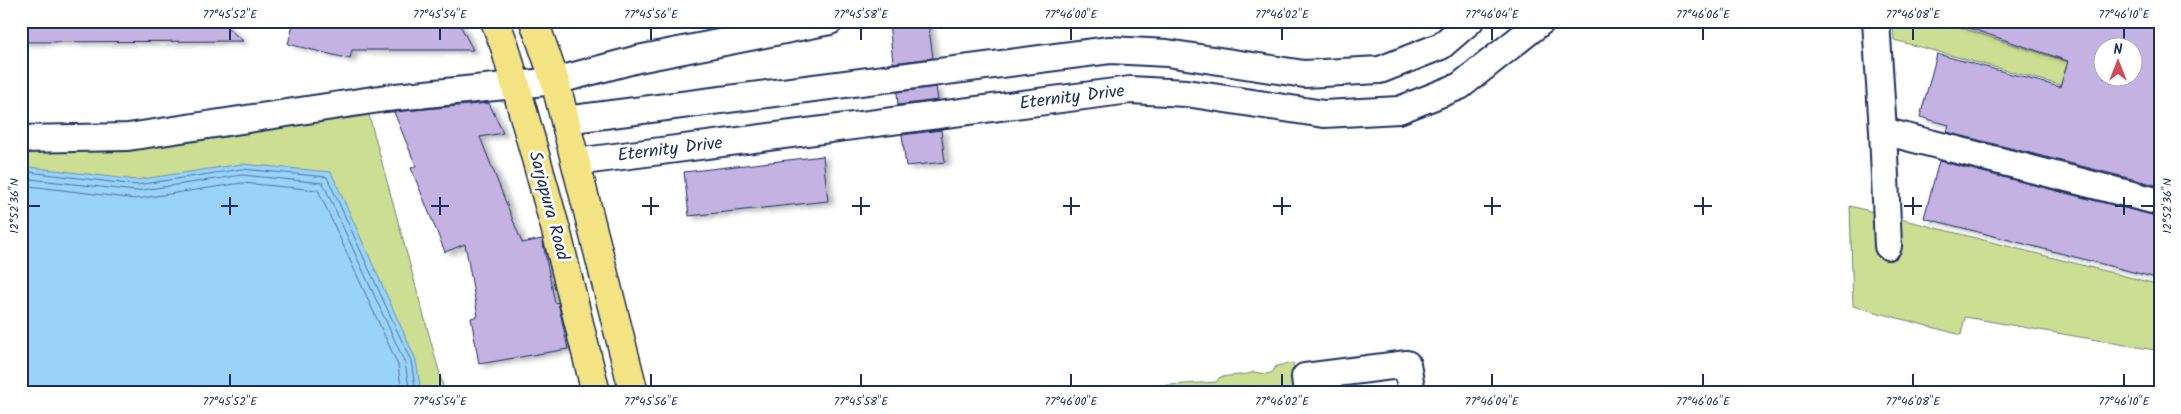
<svg xmlns="http://www.w3.org/2000/svg" width="2181" height="414" viewBox="0 0 2181 414" font-family="Kalam,sans-serif">
<defs>
<filter id="shadow"><feDropShadow dx="5.5" dy="3" stdDeviation="2.5" flood-color="#0004"/></filter>
</defs>
<rect width="100%" height="100%" fill="#fff"/>
<filter id="ink" filterUnits="userSpaceOnUse"><feTurbulence type="fractalNoise" baseFrequency=".02" numOctaves="2"/><feDisplacementMap in="SourceGraphic" scale="10" xChannelSelector="R" yChannelSelector="G"/><feConvolveMatrix kernelMatrix="1 2 1 2 8 2 1 2 1" color-interpolation-filters="sRGB"/></filter>
<g filter="url(#ink)">
<path fill="#cbde92" stroke="#738678" d="M 1893,21 L 1940,21 L 2103,73 L 2104,78 L 2117,78 L 2160,91 L 2160,112 L 1894,40 Z
M 367,108 L 445,393 L 21,393 L 21,149 Z
M 1850,206 L 2160,285 L 2160,351 L 1965,317 L 1961,335 L 1853,306 Z
M 1293,363 L 1298,393 L 1129,393 L 1153,386 L 1216,382 L 1220,377 L 1248,374 L 1253,372 L 1267,374 L 1273,372 L 1276,366 Z"/>
<path fill="#99d3f9" stroke="#6791bb" d="M 242,164 L 331,172 L 416,360 L 421,393 L 21,393 L 21,166 L 136,180 Z"/>
<g fill="none" stroke-linecap="round" stroke-linejoin="round">
<path stroke="#4d719c" stroke-width="1" d="M 21,171 L 136,185 L 242,169 L 327,177 L 411,361 L 416,393
M 21,178 L 136,191 L 242,175 L 323,183 L 405,363 L 410,393
M 21,185 L 136,199 L 242,183 L 318,190 L 398,365 L 402,393"/>
</g>
<path fill="#c3b2e2" stroke="#1b2f5e" fill-rule="evenodd" filter="url(#shadow)" d="M 21,21 L 220,21 L 243,41 L 21,42 Z
M 294,21 L 458,21 L 473,50 L 352,50 L 350,59 L 288,44 Z
M 889,21 L 928,21 L 933,58 L 893,63 Z
M 1961,21 L 2160,21 L 2160,186 L 1947,132 L 1949,125 L 1920,117 L 1937,54 L 2060,87 L 2068,61 L 1960,25 ZM 2104,48 L 2134,48 L 2134,78 L 2104,78 Z
M 936,87 L 938,100 L 898,105 L 897,92 Z
M 489,103 L 503,133 L 480,137 L 522,243 L 542,239 L 555,303 L 558,302 L 568,349 L 479,364 L 471,318 L 478,316 L 465,244 L 445,252 L 411,168 L 416,166 L 394,112 Z
M 941,130 L 945,162 L 906,166 L 902,135 Z
M 823,156 L 828,201 L 689,216 L 684,172 Z
M 1939,161 L 2160,217 L 2160,279 L 1924,218 Z"/>
<g fill="none" stroke-linecap="round" stroke-linejoin="round">
<g stroke="#1b2f5e" stroke-width="30">
<path id="minor" d="M 1876,21 L 1883,131 L 2160,202
M 565,120 L 1110,50 L 1167,53 L 1304,74 L 1380,70 L 1441,46 L 1470,21
M 1883,131 L 1888,246
M 21,139 L 128,137 L 386,98 L 555,81 L 638,59 L 830,21
M 576,162 L 1130,90 L 1186,93 L 1324,114 L 1399,110 L 1460,86 L 1542,21
M 1307,393 L 1305,377 L 1407,364 L 1412,393"/>
</g>
<g stroke="#1b2f5e" stroke-width="31">
<path id="major" d="M 495,21 L 505,47 L 557,234 L 596,393
M 534,21 L 555,81 L 634,393"/>
</g>
<use href="#minor" stroke="#fff" stroke-width="26"/>
<use href="#major" stroke="#f4e382" stroke-width="28"/>
</g>
</g>
<path fill="none" stroke="#1b2f5e" stroke-width="2" d="M 230,28 L 230,40M 440,28 L 440,40M 651,28 L 651,40M 861,28 L 861,40M 1071,28 L 1071,40M 1282,28 L 1282,40M 1492,28 L 1492,40M 1703,28 L 1703,40M 1913,28 L 1913,40M 2124,28 L 2124,40M 230,197 L 230,215M 440,197 L 440,215M 651,197 L 651,215M 861,197 L 861,215M 1071,197 L 1071,215M 1282,197 L 1282,215M 1492,197 L 1492,215M 1703,197 L 1703,215M 1913,197 L 1913,215M 2124,197 L 2124,215M 28,206 L 40,206M 221,206 L 238,206M 431,206 L 449,206M 642,206 L 659,206M 852,206 L 870,206M 1063,206 L 1080,206M 1273,206 L 1291,206M 1484,206 L 1501,206M 1694,206 L 1712,206M 1904,206 L 1922,206M 2115,206 L 2132,206M 2141,206 L 2154,206M 230,374 L 230,386M 440,374 L 440,386M 651,374 L 651,386M 861,374 L 861,386M 1071,374 L 1071,386M 1282,374 L 1282,386M 1492,374 L 1492,386M 1703,374 L 1703,386M 1913,374 L 1913,386M 2124,374 L 2124,386"/>
<g text-anchor="middle" dominant-baseline="central" stroke-width="5" stroke-linejoin="round" paint-order="stroke">
<g font-size="18" fill="#1b2f5e" stroke="#fff">
<text transform="translate(1072 98) rotate(-7)">Eternity Drive</text>
<text transform="translate(670 150) rotate(-7)">Eternity Drive</text>
<text transform="translate(548 206) rotate(75)">Sarjapura Road</text>
</g>
</g>
<rect width="2181" height="414" fill="none" stroke="#fff" stroke-width="55"/>
<g transform="translate(2118 62)"><circle r="24" fill="#ffffff" stroke="#a4acbf"/>
<path d="M0-4L9 19L0 12L-9 19Z" fill="#d1495b"/>
<text y="-8" font-size="14" font-weight="bold" text-anchor="middle" fill="#1b2f5e">N</text>
</g>
<rect x="28" y="28" width="2126" height="358" fill="none" stroke="#1b2f5e" stroke-width="2"/>
<g font-size="12" text-anchor="middle" fill="#1b2f5e">
<text x="230" y="18">77°45'52"E</text>
<text x="440" y="18">77°45'54"E</text>
<text x="651" y="18">77°45'56"E</text>
<text x="861" y="18">77°45'58"E</text>
<text x="1071" y="18">77°46'00"E</text>
<text x="1282" y="18">77°46'02"E</text>
<text x="1492" y="18">77°46'04"E</text>
<text x="1703" y="18">77°46'06"E</text>
<text x="1913" y="18">77°46'08"E</text>
<text x="2124" y="18">77°46'10"E</text>
<text transform="translate(14 206) rotate(-90)" y="4">12°52'36"N</text>
<text transform="translate(2167 206) rotate(-90)" y="4">12°52'36"N</text>
<text x="230" y="405">77°45'52"E</text>
<text x="440" y="405">77°45'54"E</text>
<text x="651" y="405">77°45'56"E</text>
<text x="861" y="405">77°45'58"E</text>
<text x="1071" y="405">77°46'00"E</text>
<text x="1282" y="405">77°46'02"E</text>
<text x="1492" y="405">77°46'04"E</text>
<text x="1703" y="405">77°46'06"E</text>
<text x="1913" y="405">77°46'08"E</text>
<text x="2124" y="405">77°46'10"E</text>
</g>
</svg>
